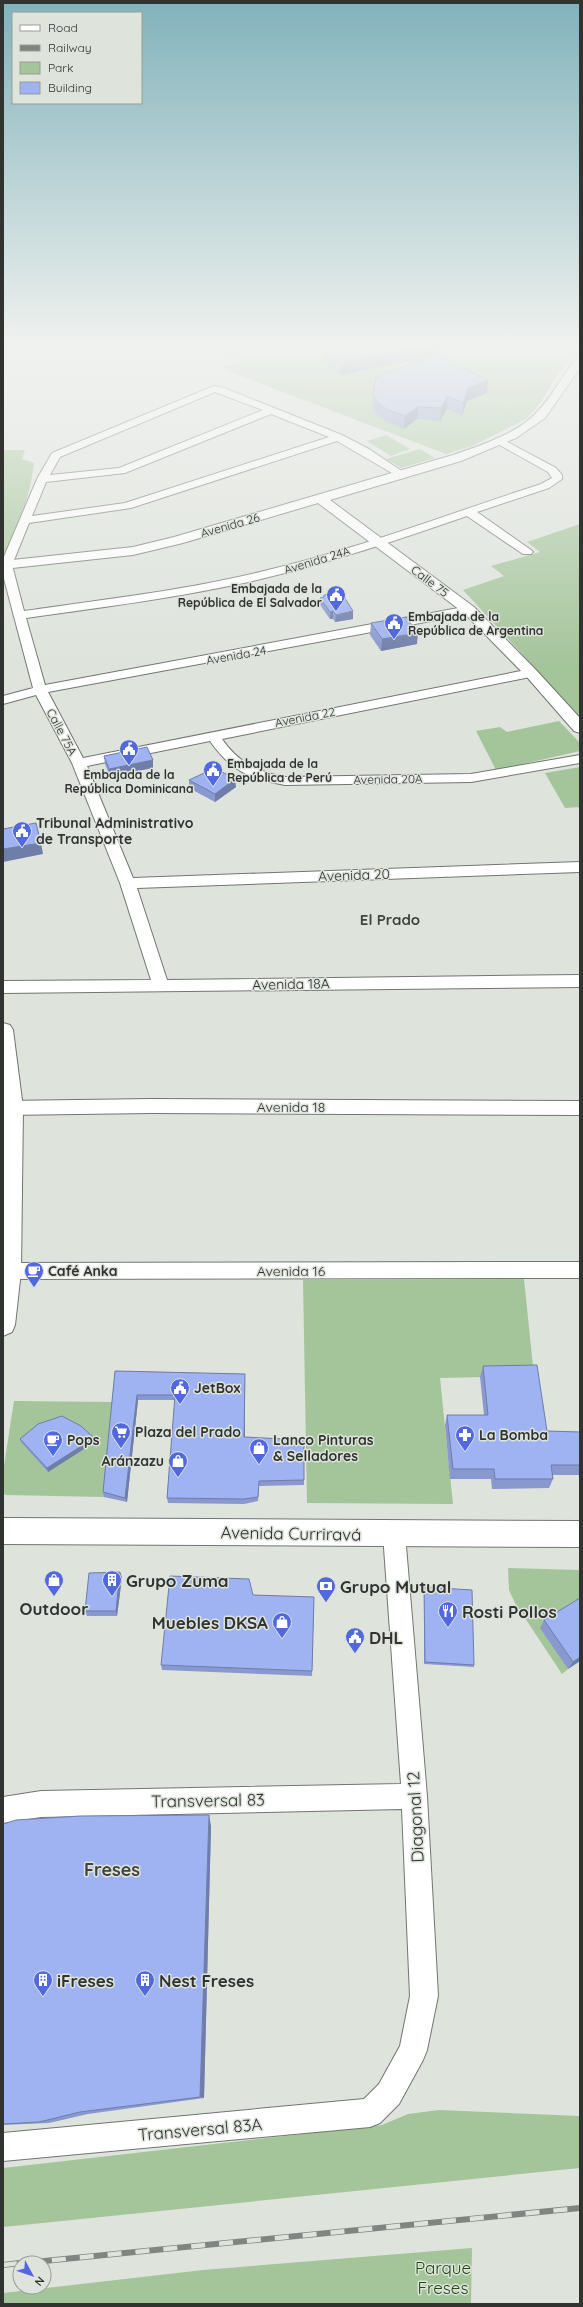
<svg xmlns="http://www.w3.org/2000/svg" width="583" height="2307" viewBox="0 0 583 2307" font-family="Quicksand,sans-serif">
<rect width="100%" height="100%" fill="#dee3dc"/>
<path fill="#a4c49a" d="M 209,344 L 580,344 L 580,348 L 558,374 L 540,403 L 526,419 L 472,446 L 446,454 L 220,368 L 241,361 Z
M 386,435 L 410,449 L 391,456 L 367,441 Z
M 420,449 L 435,458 L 401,468 L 386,459 Z
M 3,450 L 25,450 L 22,459 L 34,463 C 30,498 17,530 3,561 Z
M 580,524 L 580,717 L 463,590 L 504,576 L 491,566 L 540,552 L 527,542 Z
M 559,721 L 580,743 L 580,751 L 496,770 L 476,731 L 500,727 L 507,732 Z
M 580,767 L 580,807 L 565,808 L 545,773 Z
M 524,1279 L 534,1376 L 440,1378 L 453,1504 L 307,1503 L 303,1280 Z
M 14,1401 L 113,1402 L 104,1497 L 6,1495 L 3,1493 L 3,1472 Z
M 508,1568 L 580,1570 L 580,1603 L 568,1669 L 562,1674 L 515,1603 L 509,1590 Z
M 439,2110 L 580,2116 L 580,2168 L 3,2227 L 3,2168 L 382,2125 L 408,2114 Z
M 472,2248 L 471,2304 L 3,2304 L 3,2293 L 203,2270 Z"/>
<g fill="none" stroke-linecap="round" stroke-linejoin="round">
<g stroke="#717670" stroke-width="2">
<path id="street" d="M 3,344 L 12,344 L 20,350 L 12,352 L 3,346 Z
M 214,386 L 224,388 L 342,435 L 369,449 L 406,474 L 401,477 L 397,476 L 337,441 L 131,508 L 29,523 L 12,565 L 24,611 C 106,599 188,590 268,570 C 361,548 451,513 541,484 L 552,478 L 548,472 L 496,443 L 496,439 L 500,438 L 556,468 L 562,475 L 562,479 L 549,488 L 477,512 L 531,550 L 533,552 L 531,554 L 523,554 L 467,516 C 392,542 317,567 239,584 C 168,599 97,608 26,618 L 45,685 L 469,606 L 475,610 L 469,614 L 48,692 L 83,758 L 531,669 L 535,670 L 537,673 L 535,676 L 222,739 C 238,762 257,772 285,777 L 471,774 L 580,755 L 580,763 L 471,782 L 285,785 C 250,779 231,771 210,741 L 87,766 L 133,878 L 580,862 L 580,872 L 137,888 L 167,980 L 580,975 L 580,987 L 3,993 L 3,981 L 151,980 L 120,883 L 72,763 L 36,695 L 3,704 L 3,696 L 33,688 L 3,575 L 3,559 L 37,479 L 52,453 ZM 215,392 L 263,410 L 119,468 L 50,475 L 60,457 ZM 271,414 L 329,437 L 125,503 L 32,516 L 46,482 L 125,473 Z
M 152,1099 L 580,1101 L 580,1115 L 152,1113 L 3,1115 L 3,1101 Z
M 580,1262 L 580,1278 L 3,1279 L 3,1263 Z
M 394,1523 L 402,1526 L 405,1534 L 427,1796 L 438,1996 L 427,2050 L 423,2060 L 399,2104 L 380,2123 L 370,2127 L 3,2161 L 3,2133 L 364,2099 L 379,2084 L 400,2046 L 410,1996 L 402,1809 L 41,1817 L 3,1823 L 3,1797 L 41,1791 L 401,1784 L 383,1534 L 386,1526 Z"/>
</g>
<g stroke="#717670" stroke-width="2">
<path id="secondary" d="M 580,357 L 580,368 L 545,418 L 516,438 L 461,461 L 330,500 L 474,607 L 536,670 L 580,718 L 580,733 L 574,731 L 526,676 L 464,613 L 318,503 L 183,543 L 133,555 L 3,569 L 3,561 L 133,547 L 174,537 L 453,455 C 480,445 516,435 537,412 C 552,397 563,375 576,358 Z
M 3,1023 L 10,1025 L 13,1030 L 23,1108 L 21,1271 L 15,1325 L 12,1332 L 3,1336 Z"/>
</g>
<g stroke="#717670" stroke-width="2">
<path id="highway" d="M 3,1518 L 580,1521 L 580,1547 L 3,1544 Z"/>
</g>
<use href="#street" fill="#fff" fill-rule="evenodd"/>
<use href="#secondary" fill="#fff" fill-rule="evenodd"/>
<use href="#highway" fill="#fff" fill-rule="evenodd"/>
<g stroke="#818580" stroke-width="6">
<path id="rail" d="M 24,2263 L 580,2208
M 3,2265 L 20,2263"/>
</g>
<use href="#rail" stroke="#dee3dc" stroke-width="4.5" stroke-dasharray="14" stroke-linecap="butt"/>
</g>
<path fill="#8999cf" d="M 334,344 L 448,344 L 447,361 L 487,393 L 467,401 L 462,416 L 447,409 L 440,421 L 417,419 L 404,429 L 387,422 L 377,415 L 373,407 L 373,395 L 433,356 L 341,375 L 326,364 L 327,352 L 336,350 L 334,348 Z
M 324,595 L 353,611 L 353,619 L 335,622 L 333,619 L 330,619 L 320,605 L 320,598 L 323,597 Z
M 371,623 L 417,644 L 381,651 L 370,635 Z
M 104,756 L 153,768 L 110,776 L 105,764 Z
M 189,780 L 236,787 L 215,802 L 189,788 Z
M 483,1366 L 547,1431 L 580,1432 L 580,1475 L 553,1475 L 553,1479 L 549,1488 L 492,1489 L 491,1479 L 450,1479 L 445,1425 L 447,1415 L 484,1415 L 480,1377 Z
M 115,1371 L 245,1374 L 245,1437 L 304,1440 L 304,1485 L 259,1486 L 258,1501 L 244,1504 L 168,1503 L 167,1498 L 175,1400 L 138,1400 L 127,1502 L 104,1497 L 103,1492 Z
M 20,1439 L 95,1442 L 48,1472 L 21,1442 Z
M 122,1577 L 117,1616 L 87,1616 L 85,1611 Z
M 424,1587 L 474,1665 L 474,1667 L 424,1664 Z
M 253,1595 L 314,1597 L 312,1676 L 162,1670 L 161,1665 Z
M 580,1598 L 580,1661 L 568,1669 L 540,1628 L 544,1620 Z
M 3,1824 L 211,1826 L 204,2098 L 88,2114 L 49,2123 L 3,2125 Z"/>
<path fill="#6f7da9" d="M 434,344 L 433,356 L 341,375 L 341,363 Z
M 488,380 L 487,393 L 467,401 L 462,416 L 463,403 L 468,388 Z
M 448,396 L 447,409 L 440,421 L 441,408 Z
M 418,407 L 417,419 L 404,429 L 405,416 Z
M 333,611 L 333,619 L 330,619 L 330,612 Z
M 353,611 L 353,619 L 335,622 L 336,615 Z
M 418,633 L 417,644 L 381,651 L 382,639 Z
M 153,760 L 153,768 L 110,776 L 109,769 Z
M 235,779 L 236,787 L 215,802 L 215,794 Z
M 41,843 L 43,854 L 3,862 L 3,849 Z
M 245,1374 L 245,1442 L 244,1437 Z
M 137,1395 L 138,1400 L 127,1502 L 125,1498 Z
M 94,1438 L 95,1442 L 48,1472 L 47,1468 Z
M 120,1572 L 122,1577 L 117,1616 L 116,1611 Z
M 580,1657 L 580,1661 L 568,1669 L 573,1662 Z
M 209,1815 L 211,1826 L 204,2098 L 200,2097 Z"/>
<path fill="#9fb2f1" stroke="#6f7da9" d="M 344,344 L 434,344 L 341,363 L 327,352 L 349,347 Z
M 434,344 L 448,344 L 447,361 L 488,380 L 468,388 L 463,403 L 448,396 L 441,408 L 418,407 L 405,416 L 388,410 L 378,403 L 373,395 L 376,377 L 438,354 Z
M 341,592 L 353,611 L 336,615 L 333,611 L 330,612 L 320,598 L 324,597 L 324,595 Z
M 406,617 L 418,633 L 382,639 L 371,623 Z
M 147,747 L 153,760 L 109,769 L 104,756 Z
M 215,768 L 235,779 L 215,794 L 189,780 Z
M 36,823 L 41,843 L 3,849 L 3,829 Z
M 537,1365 L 547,1431 L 580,1432 L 580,1465 L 551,1465 L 553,1479 L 495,1479 L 494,1469 L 453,1469 L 447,1415 L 488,1415 L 483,1366 Z
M 115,1371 L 245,1374 L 244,1437 L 304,1440 L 304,1480 L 259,1481 L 258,1497 L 244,1499 L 167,1498 L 175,1395 L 137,1395 L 125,1498 L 103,1492 Z
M 62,1416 L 81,1426 L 94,1438 L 47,1468 L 20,1439 L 38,1424 Z
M 120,1572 L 116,1611 L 85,1611 L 89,1573 Z
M 170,1576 L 249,1579 L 253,1595 L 314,1597 L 312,1671 L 161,1665 Z
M 424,1587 L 472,1590 L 474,1665 L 425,1662 Z
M 580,1598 L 580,1657 L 573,1662 L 544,1620 Z
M 209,1815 L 200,2097 L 80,2112 L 39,2122 L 3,2124 L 3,1824 L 16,1820 L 80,1816 Z"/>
<linearGradient id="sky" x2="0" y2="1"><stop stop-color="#81b2bb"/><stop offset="0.52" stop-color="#f0f2ef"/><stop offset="1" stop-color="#f0f2ef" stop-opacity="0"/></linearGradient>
<rect width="583" height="667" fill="url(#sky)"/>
<defs>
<g id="civic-pin" transform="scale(1)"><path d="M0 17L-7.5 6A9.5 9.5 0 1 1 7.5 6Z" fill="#5168de" stroke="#dee3dc"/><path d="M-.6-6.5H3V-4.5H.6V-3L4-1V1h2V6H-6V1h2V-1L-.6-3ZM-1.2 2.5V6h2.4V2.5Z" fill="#fff"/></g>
<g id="cafe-pin" transform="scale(1)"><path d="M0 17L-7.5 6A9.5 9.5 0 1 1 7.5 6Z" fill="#5168de" stroke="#dee3dc"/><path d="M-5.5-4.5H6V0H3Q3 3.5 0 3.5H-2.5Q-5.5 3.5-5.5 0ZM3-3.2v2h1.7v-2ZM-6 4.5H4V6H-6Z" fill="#fff"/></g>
<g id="supermarket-pin" transform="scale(1)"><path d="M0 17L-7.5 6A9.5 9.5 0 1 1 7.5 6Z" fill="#5168de" stroke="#dee3dc"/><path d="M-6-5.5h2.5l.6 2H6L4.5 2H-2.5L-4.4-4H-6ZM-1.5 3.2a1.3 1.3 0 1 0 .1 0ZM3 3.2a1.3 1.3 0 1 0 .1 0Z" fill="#fff"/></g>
<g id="pharmacy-pin" transform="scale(1)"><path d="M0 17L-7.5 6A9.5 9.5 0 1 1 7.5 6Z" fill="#5168de" stroke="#dee3dc"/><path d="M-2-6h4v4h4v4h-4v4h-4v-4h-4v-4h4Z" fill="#fff"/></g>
<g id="shop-pin" transform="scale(1)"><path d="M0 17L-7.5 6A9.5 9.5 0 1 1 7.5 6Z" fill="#5168de" stroke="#dee3dc"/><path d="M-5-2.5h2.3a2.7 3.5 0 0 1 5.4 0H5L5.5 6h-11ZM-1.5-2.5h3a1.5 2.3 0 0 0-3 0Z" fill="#fff"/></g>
<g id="building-pin" transform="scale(1)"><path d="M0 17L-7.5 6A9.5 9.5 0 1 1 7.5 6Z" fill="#5168de" stroke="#dee3dc"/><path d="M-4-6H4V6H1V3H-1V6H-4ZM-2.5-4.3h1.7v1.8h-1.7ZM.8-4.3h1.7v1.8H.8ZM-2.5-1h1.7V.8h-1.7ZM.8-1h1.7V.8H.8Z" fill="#fff"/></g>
<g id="bank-pin" transform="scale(1)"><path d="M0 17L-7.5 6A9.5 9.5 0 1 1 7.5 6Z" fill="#5168de" stroke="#dee3dc"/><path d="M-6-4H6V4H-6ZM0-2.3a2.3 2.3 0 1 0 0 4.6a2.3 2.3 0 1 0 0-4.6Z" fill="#fff"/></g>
<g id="restaurant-pin" transform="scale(1)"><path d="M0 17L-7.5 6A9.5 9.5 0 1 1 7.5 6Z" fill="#5168de" stroke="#dee3dc"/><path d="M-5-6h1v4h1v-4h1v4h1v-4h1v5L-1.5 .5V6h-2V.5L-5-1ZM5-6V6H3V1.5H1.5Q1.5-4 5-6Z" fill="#fff"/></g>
</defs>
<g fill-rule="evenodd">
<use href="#civic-pin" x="336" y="595"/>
<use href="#civic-pin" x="394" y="623"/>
<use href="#civic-pin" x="129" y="749"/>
<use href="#civic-pin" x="213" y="770"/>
<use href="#civic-pin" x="22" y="831"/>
<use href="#cafe-pin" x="34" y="1271"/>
<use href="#civic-pin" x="180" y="1388"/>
<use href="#supermarket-pin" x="121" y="1432"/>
<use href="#pharmacy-pin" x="465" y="1435"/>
<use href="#cafe-pin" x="53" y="1440"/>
<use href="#shop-pin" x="259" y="1448"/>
<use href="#shop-pin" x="178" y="1461"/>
<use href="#shop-pin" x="54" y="1580"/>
<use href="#building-pin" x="112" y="1580"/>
<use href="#bank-pin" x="326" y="1586"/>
<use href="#restaurant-pin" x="448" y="1611"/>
<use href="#shop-pin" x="282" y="1622"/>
<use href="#civic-pin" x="355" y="1637"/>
<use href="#building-pin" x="43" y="1980"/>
<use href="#building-pin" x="145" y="1980"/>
</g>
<g text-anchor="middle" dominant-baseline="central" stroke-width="3" stroke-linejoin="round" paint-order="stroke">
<g font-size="12" fill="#313330" stroke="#dee3dc">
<text transform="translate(230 525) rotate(-16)">Avenida 26</text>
<text transform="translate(317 560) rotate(-17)">Avenida 24A</text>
<text transform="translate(430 581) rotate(37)">Calle 75</text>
<text transform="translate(236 655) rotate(-10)">Avenida 24</text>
<text transform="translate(305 717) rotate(-11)">Avenida 22</text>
<text transform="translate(62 732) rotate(62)">Calle 75A</text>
<text transform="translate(388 779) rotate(-1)">Avenida 20A</text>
</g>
<g font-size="12" font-weight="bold" fill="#313330" stroke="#dee3dc" text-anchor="start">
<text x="322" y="588" text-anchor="end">Embajada de la<tspan x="322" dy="14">República de El Salvador</tspan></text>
<text x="408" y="616">Embajada de la<tspan x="408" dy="14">República de Argentina</tspan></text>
<text x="227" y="763">Embajada de la<tspan x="227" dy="14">República de Perú</tspan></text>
<text x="129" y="774" text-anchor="middle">Embajada de la<tspan x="129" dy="14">República Dominicana</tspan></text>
</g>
<g font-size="14" font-weight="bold" fill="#313330" stroke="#dee3dc" text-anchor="start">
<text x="36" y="823">Tribunal Administrativo<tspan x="36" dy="16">de Transporte</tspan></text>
<text x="48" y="1271">Café Anka</text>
<text x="194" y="1388">JetBox</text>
<text x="135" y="1432">Plaza del Prado</text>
<text x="479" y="1435">La Bomba</text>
<text x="67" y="1440">Pops</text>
<text x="273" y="1440">Lanco Pinturas<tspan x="273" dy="16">&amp; Selladores</tspan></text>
<text x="164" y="1461" text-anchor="end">Aránzazu</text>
</g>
<g font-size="14" fill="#313330" stroke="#dee3dc">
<text transform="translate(354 875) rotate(-2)">Avenida 20</text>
<text transform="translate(291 984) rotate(-1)">Avenida 18A</text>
<text x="291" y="1107">Avenida 18</text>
<text x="291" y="1271">Avenida 16</text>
</g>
<g font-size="15" font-weight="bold" fill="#3f433d" stroke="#dee3dc">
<text x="390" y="919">El Prado</text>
</g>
<g font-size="17" fill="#313330" stroke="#dee3dc">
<text transform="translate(291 1533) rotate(1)">Avenida Curriravá</text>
<text transform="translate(208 1800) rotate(-1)">Transversal 83</text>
<text transform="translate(415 1817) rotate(-93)">Diagonal 12</text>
<text transform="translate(200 2129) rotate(-5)">Transversal 83A</text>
</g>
<g font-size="17" font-weight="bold" fill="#313330" stroke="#dee3dc" text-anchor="start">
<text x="126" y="1580">Grupo Zuma</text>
<text x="340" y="1586">Grupo Mutual</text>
<text x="54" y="1608" text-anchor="middle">Outdoor</text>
<text x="462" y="1611">Rosti Pollos</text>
<text x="268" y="1622" text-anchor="end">Muebles DKSA</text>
<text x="369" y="1637">DHL</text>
<text x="57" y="1980">iFreses</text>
<text x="159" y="1980">Nest Freses</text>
</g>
<g font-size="17" fill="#20490e" stroke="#dee3dc">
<text x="443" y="2267">Parque<tspan x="443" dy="20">Freses</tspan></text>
</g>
<g font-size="18" font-weight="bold" fill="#3f433d" stroke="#dee3dc">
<text x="112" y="1869">Freses</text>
</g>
</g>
<rect width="583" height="2307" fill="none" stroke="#313330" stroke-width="8"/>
<rect x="12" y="12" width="130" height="92" fill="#dee3dc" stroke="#999d97"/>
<rect x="20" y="25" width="20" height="6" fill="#ffffff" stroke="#999d97"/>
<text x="48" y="32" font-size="12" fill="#313330">Road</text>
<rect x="20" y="45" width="20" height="6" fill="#818580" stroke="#999d97"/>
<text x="48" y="52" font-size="12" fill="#313330">Railway</text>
<rect x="20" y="62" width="20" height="12" fill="#a4c49a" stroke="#999d97"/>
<text x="48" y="72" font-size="12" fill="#313330">Park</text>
<rect x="20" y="82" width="20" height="12" fill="#9fb2f1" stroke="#999d97"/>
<text x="48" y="92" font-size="12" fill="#313330">Building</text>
<g transform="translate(32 2275) rotate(130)"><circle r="19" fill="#dee3dc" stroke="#999d97"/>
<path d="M0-3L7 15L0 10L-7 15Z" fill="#5168de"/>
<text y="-6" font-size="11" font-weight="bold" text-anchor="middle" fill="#313330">N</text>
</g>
</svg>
